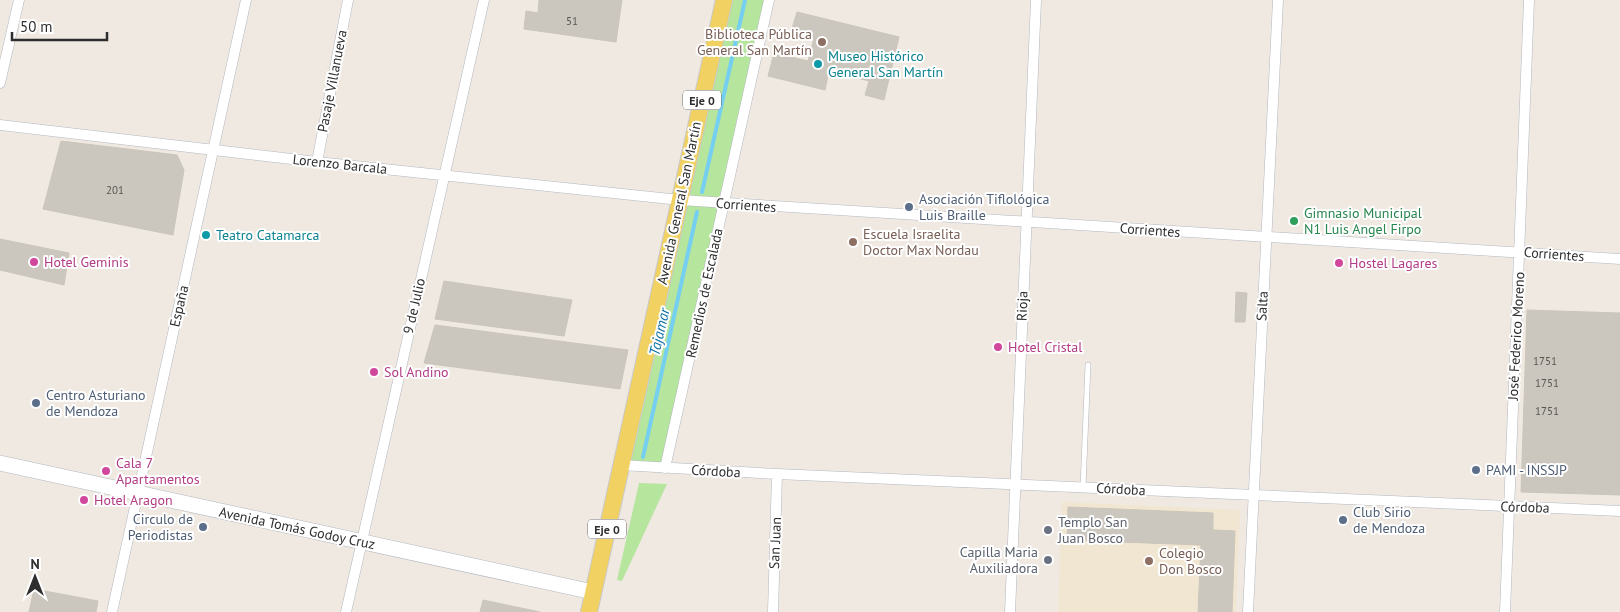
<svg xmlns="http://www.w3.org/2000/svg" width="1620" height="612" viewBox="0 0 1620 612" font-family="'PT Sans',sans-serif">
<rect width="100%" height="100%" fill="#efe9e1"/>
<path fill="#f0e6d1" d="M 1062,502 L 1240,510 L 1236,612 L 1058,612 Z"/>
<path fill="#b6e59e" d="M 724,0 L 769,0 L 665,468 L 621,465 Z
M 639,483 L 667,484 L 622,581 L 617,580 Z"/>
<g fill="none" stroke-linecap="round" stroke-linejoin="round">
<path stroke="#75cff0" stroke-width="4" d="M 702,192 L 745,0
M 643,457 L 697,212"/>
</g>
<path fill="#cbc7bf" stroke="#cbc5ba" d="M 539,0 L 622,0 L 616,42 L 524,29 L 526,11 L 538,13 Z
M 797,12 L 899,37 L 884,100 L 865,95 L 869,81 L 829,71 L 825,90 L 768,76 L 774,53 L 808,61 L 814,38 L 791,32 Z
M 61,141 L 177,155 L 184,170 L 173,235 L 43,209 Z
M 0,239 L 69,253 L 64,285 L 0,270 Z
M 444,281 L 572,300 L 564,336 L 435,319 Z
M 1236,292 L 1247,293 L 1245,322 L 1235,322 Z
M 1527,310 L 1620,313 L 1620,495 L 1521,492 Z
M 435,325 L 628,350 L 620,389 L 424,363 Z
M 1068,507 L 1213,513 L 1213,530 L 1235,531 L 1232,612 L 1198,612 L 1201,545 L 1067,540 Z
M 34,589 L 98,601 L 96,612 L 29,612 Z
M 483,600 L 540,612 L 480,612 Z"/>
<g fill="none" stroke-linecap="round" stroke-linejoin="round">
<g stroke="#b4b7c1" stroke-width="6">
<path id="lane" d="M 1083,487 L 1088,365"/>
</g>
<g stroke="#b4b7c1" stroke-width="11">
<path id="street" d="M 0,83 L 19,0
M 0,125 L 317,162 L 680,200 L 1620,259
M 317,162 L 348,0
M 621,465 L 777,474 L 1620,511
M 665,468 L 769,0
M 112,612 L 246,0
M 346,612 L 484,0
M 773,612 L 777,474
M 1010,612 L 1036,0
M 1248,612 L 1278,0
M 1505,612 L 1529,0"/>
</g>
<g stroke="#b4b7c1" stroke-width="16">
<path id="secondary" d="M 0,463 L 593,592"/>
</g>
<g stroke="#c9c9c9" stroke-width="18">
<path id="primary" d="M 589,612 L 724,0"/>
</g>
<use href="#lane" stroke="#fff" stroke-width="5"/>
<use href="#street" stroke="#fff" stroke-width="10"/>
<use href="#secondary" stroke="#fff" stroke-width="15"/>
<use href="#primary" stroke="#f2d163" stroke-width="16"/>
</g>
<g fill="#8d6e63" stroke="#fff" stroke-width="2">
<circle cx="822" cy="42" r="5"/>
<circle cx="853" cy="242" r="5"/>
<circle cx="1149" cy="561" r="5"/>
</g>
<g fill="#0f9aa8" stroke="#fff" stroke-width="2">
<circle cx="818" cy="64" r="5"/>
<circle cx="206" cy="235" r="5"/>
</g>
<g fill="#5c6f8a" stroke="#fff" stroke-width="2">
<circle cx="909" cy="207" r="5"/>
<circle cx="36" cy="403" r="5"/>
<circle cx="1476" cy="470" r="5"/>
<circle cx="1343" cy="520" r="5"/>
<circle cx="203" cy="527" r="5"/>
</g>
<circle fill="#2e9e5b" stroke="#fff" stroke-width="2" cx="1294" cy="221" r="5"/>
<g fill="#d1479c" stroke="#fff" stroke-width="2">
<circle cx="34" cy="262" r="5"/>
<circle cx="1339" cy="263" r="5"/>
<circle cx="998" cy="347" r="5"/>
<circle cx="374" cy="372" r="5"/>
<circle cx="106" cy="471" r="5"/>
<circle cx="84" cy="500" r="5"/>
</g>
<g fill="#6b7280" stroke="#fff" stroke-width="2">
<circle cx="1048" cy="530" r="5"/>
<circle cx="1048" cy="560" r="5"/>
</g>
<g text-anchor="middle" dominant-baseline="central" stroke-width="4" stroke-linejoin="round" paint-order="stroke">
<g font-size="11" fill="#555452">
<text x="572" y="21">51</text>
<text x="115" y="190">201</text>
<text x="1545" y="361">1751</text>
<text x="1547" y="383">1751</text>
<text x="1547" y="411">1751</text>
</g>
<g fill="#fff" stroke="#6d6d6d" stroke-width="1">
<rect x="683" y="90.5" width="38" height="19" rx="4"/>
<rect x="588" y="519.5" width="38" height="19" rx="4"/>
</g>
<g font-size="12" font-weight="bold" fill="#2e2e2e">
<text x="702" y="100">Eje 0</text>
<text x="607" y="529">Eje 0</text>
</g>
<g font-size="14" fill="#785e54" stroke="#fff" text-anchor="start">
<text x="812" y="34" text-anchor="end">Biblioteca Pública<tspan x="812" dy="16">General San Martín</tspan></text>
<text x="863" y="234">Escuela Israelita<tspan x="863" dy="16">Doctor Max Nordau</tspan></text>
<text x="1159" y="553">Colegio<tspan x="1159" dy="16">Don Bosco</tspan></text>
</g>
<g font-size="14" fill="#0d838f" stroke="#fff" text-anchor="start">
<text x="828" y="56">Museo Histórico<tspan x="828" dy="16">General San Martín</tspan></text>
<text x="216" y="235">Teatro Catamarca</text>
</g>
<g font-size="14" fill="#2e2e2e" stroke="#fff">
<text transform="translate(332 81) rotate(-79)">Pasaje Villanueva</text>
<text transform="translate(340 164) rotate(6)">Lorenzo Barcala</text>
<text transform="translate(679 203) rotate(-78)">Avenida General San Martín</text>
<text transform="translate(746 205) rotate(4)">Corrientes</text>
<text transform="translate(1150 230) rotate(4)">Corrientes</text>
<text transform="translate(1554 254) rotate(4)">Corrientes</text>
<text transform="translate(704 293) rotate(-78)">Remedios de Escalada</text>
<text transform="translate(179 306) rotate(-77)">España</text>
<text transform="translate(414 306) rotate(-77)">9 de Julio</text>
<text transform="translate(1022 306) rotate(-88)">Rioja</text>
<text transform="translate(1262 306) rotate(-87)">Salta</text>
<text transform="translate(1516 336) rotate(-87)">José Federico Moreno</text>
<text transform="translate(716 471) rotate(3)">Córdoba</text>
<text transform="translate(1121 489) rotate(3)">Córdoba</text>
<text transform="translate(1525 507) rotate(2)">Córdoba</text>
<text transform="translate(297 528) rotate(12)">Avenida Tomás Godoy Cruz</text>
<text transform="translate(775 543) rotate(-88)">San Juan</text>
</g>
<g font-size="14" fill="#4e5e75" stroke="#fff" text-anchor="start">
<text x="919" y="199">Asociación Tiflológica<tspan x="919" dy="16">Luis Braille</tspan></text>
<text x="46" y="395">Centro Asturiano<tspan x="46" dy="16">de Mendoza</tspan></text>
<text x="1486" y="470">PAMI - INSSJP</text>
<text x="1353" y="512">Club Sirio<tspan x="1353" dy="16">de Mendoza</tspan></text>
<text x="193" y="519" text-anchor="end">Circulo de<tspan x="193" dy="16">Periodistas</tspan></text>
</g>
<g font-size="14" fill="#27864d" stroke="#fff" text-anchor="start">
<text x="1304" y="213">Gimnasio Municipal<tspan x="1304" dy="16">N1 Luis Angel Firpo</tspan></text>
</g>
<g font-size="14" fill="#b23c85" stroke="#fff" text-anchor="start">
<text x="44" y="262">Hotel Geminis</text>
<text x="1349" y="263">Hostel Lagares</text>
<text x="1008" y="347">Hotel Cristal</text>
<text x="384" y="372">Sol Andino</text>
<text x="116" y="463">Cala 7<tspan x="116" dy="16">Apartamentos</tspan></text>
<text x="94" y="500">Hotel Aragon</text>
</g>
<g font-size="14" fill="#5b616d" stroke="#fff" text-anchor="start">
<text x="1058" y="522">Templo San<tspan x="1058" dy="16">Juan Bosco</tspan></text>
<text x="1038" y="552" text-anchor="end">Capilla Maria<tspan x="1038" dy="16">Auxiliadora</tspan></text>
</g>
<g font-size="15" font-style="italic" fill="#0d6fa3" stroke="#fff">
<text transform="translate(659 332) rotate(-77)">Tajamar</text>
</g>
</g>
<g transform="translate(35 577)" stroke="#ffffff" stroke-width="4" paint-order="stroke">
<path d="M0-4L9 19L0 12L-9 19Z" fill="#2e2e2e"/>
<text y="-8" font-size="14" font-weight="bold" text-anchor="middle" fill="#2e2e2e">N</text>
</g>
<path d="M12 32v8h95v-8" fill="none" stroke="#2e2e2e" stroke-width="2.5"/>
<text x="20" y="32" font-size="15" fill="#2e2e2e" stroke="#ffffff" stroke-width="4" paint-order="stroke">50 m</text>
</svg>
